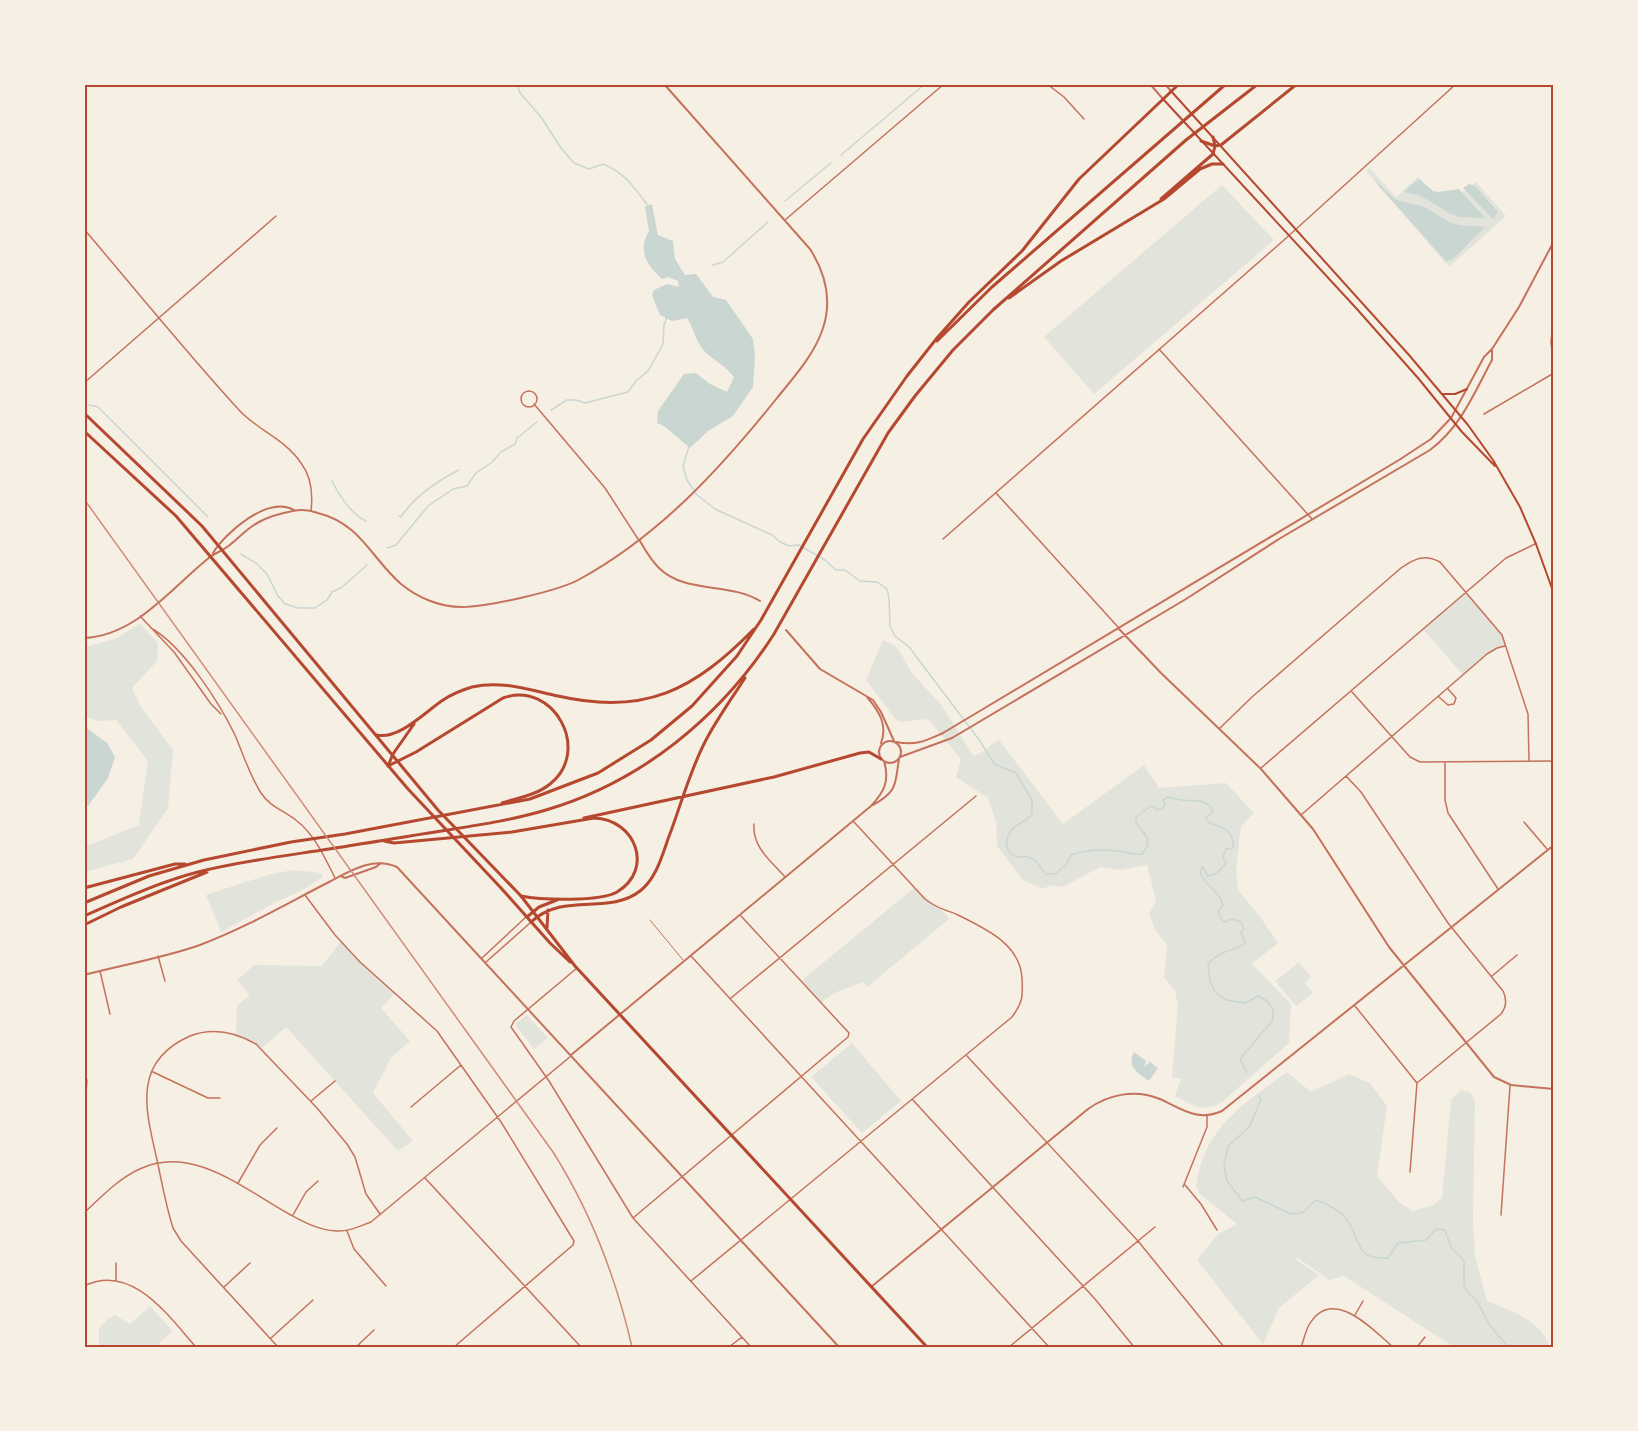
<svg xmlns="http://www.w3.org/2000/svg" width="1638" height="1431" viewBox="0 0 1638 1431" font-family="Rubik,sans-serif">
<rect width="100%" height="100%" fill="#f6efe4"/>
<path fill="#e2e4dc" d="M 1370,168 L 1396,197 L 1418,177 L 1437,197 L 1465,191 L 1476,182 L 1506,216 L 1449,267 L 1366,171 Z
M 1222,185 L 1274,240 L 1094,394 L 1044,337 Z
M 1466,592 L 1501,634 L 1506,646 L 1493,650 L 1463,675 L 1423,629 Z
M 140,624 L 158,643 L 157,661 L 132,688 L 141,707 L 173,750 L 168,808 L 133,859 L 84,872 L 84,847 L 139,825 L 148,761 L 116,720 L 98,721 L 84,716 L 84,645 L 89,646 L 115,639 Z
M 883,640 L 894,645 L 900,652 L 912,673 L 943,707 L 973,756 C 983,754 989,745 999,740 L 1063,824 L 1144,765 L 1159,788 L 1226,783 L 1254,813 L 1241,826 L 1236,870 L 1238,890 L 1261,918 L 1278,943 L 1252,964 L 1291,1004 L 1289,1043 L 1222,1102 L 1215,1106 L 1203,1108 L 1195,1106 L 1175,1096 L 1181,1078 L 1172,1078 L 1178,1005 L 1175,991 L 1164,977 L 1167,945 L 1156,931 L 1149,914 L 1156,901 L 1147,865 L 1120,870 L 1100,867 L 1063,887 L 1052,885 L 1042,889 L 1023,880 L 997,846 L 996,822 L 988,798 L 956,777 L 961,759 L 928,719 L 900,722 L 896,720 L 866,680 Z
M 294,870 L 321,873 L 323,877 L 299,892 L 278,901 L 221,932 L 206,895 L 271,874 Z
M 914,888 C 923,897 946,911 949,919 L 867,987 L 863,982 L 834,993 L 821,1003 L 801,981 Z
M 341,941 L 360,962 L 395,993 L 381,1008 L 410,1041 L 391,1058 L 373,1093 L 413,1141 L 398,1151 L 286,1027 L 262,1048 L 236,1034 L 237,1006 L 250,995 L 237,980 L 254,965 L 322,966 Z
M 1299,962 L 1311,977 L 1305,983 L 1313,993 L 1296,1006 L 1275,981 Z
M 527,1015 L 548,1038 L 534,1049 L 516,1026 L 516,1023 Z
M 852,1043 L 901,1101 L 862,1133 L 811,1077 Z
M 1287,1072 L 1311,1092 L 1349,1074 L 1370,1083 L 1387,1106 L 1377,1176 L 1400,1203 L 1413,1211 L 1433,1205 L 1442,1198 L 1451,1100 L 1461,1090 L 1470,1092 L 1475,1102 L 1473,1220 L 1475,1256 L 1487,1301 C 1511,1311 1541,1320 1550,1347 L 1482,1347 L 1481,1345 L 1454,1347 L 1344,1276 L 1329,1280 L 1298,1258 L 1295,1259 L 1319,1275 L 1279,1308 L 1263,1344 L 1197,1260 L 1218,1234 L 1237,1224 L 1200,1194 L 1196,1186 C 1204,1127 1243,1105 1287,1072 Z
M 150,1306 L 173,1331 L 159,1343 L 160,1347 L 99,1347 L 99,1328 L 108,1319 L 115,1315 L 130,1324 Z"/>
<path fill="#c9d6d2" d="M 1419,179 L 1433,191 L 1438,192 L 1459,189 L 1485,218 L 1459,217 L 1449,213 L 1430,201 L 1417,195 L 1403,192 Z
M 1375,180 L 1392,197 L 1399,201 L 1422,206 L 1450,222 L 1459,225 L 1485,227 L 1452,260 L 1446,261 L 1378,185 Z
M 1469,184 L 1475,186 L 1498,212 L 1493,219 L 1463,188 Z
M 652,204 L 658,235 L 673,241 L 675,259 L 685,275 L 696,274 L 713,297 L 726,300 L 753,339 L 755,357 L 753,387 L 733,416 L 708,431 L 690,448 L 664,426 L 657,423 L 658,411 L 684,374 L 696,373 L 710,384 L 727,392 L 734,377 C 725,365 709,358 702,348 C 695,339 693,327 687,318 L 672,321 L 660,315 L 652,295 L 654,290 L 667,284 L 679,287 L 678,281 L 668,277 L 662,279 C 647,265 637,251 649,231 L 645,207 Z
M 84,726 L 107,743 L 115,757 L 108,778 L 88,806 L 84,804 Z
M 1134,1052 L 1146,1061 L 1144,1067 L 1150,1062 L 1158,1068 L 1149,1081 C 1138,1073 1126,1067 1134,1052 Z"/>
<g fill="none" stroke-linecap="round" stroke-linejoin="round">
<path stroke="#c9d6d2" stroke-width="1.5" d="M 517,84 L 520,93 L 541,117 L 561,148 L 574,163 L 589,169 L 603,164 C 624,172 635,188 648,206
M 841,155 L 925,84
M 785,201 L 831,163
M 713,265 L 723,262 L 768,222
M 89,405 L 98,407 L 208,517
M 551,410 L 567,400 L 576,400 L 585,403 L 628,392 L 636,381 L 648,371 L 663,344 L 664,325 L 667,317
M 689,446 L 683,466 L 687,480 L 697,495 L 715,509 L 772,535 L 780,542 L 789,546 L 799,545 L 825,560 L 836,570 L 845,570 L 860,581 L 877,582 L 887,589 L 889,598 L 890,626 L 895,636 L 909,647 L 980,741 L 994,764 L 1016,773 L 1032,800 L 1032,815 C 1026,820 1017,824 1012,830 C 1004,839 1004,854 1018,857 C 1021,857 1025,856 1028,857 C 1036,859 1041,867 1045,874 L 1055,874 L 1066,865 L 1071,855 C 1085,850 1103,849 1118,851 C 1127,852 1133,855 1142,854 L 1147,847 L 1148,839 L 1136,822 L 1136,817 L 1151,806 L 1158,810 L 1164,807 L 1165,804 L 1163,800 L 1168,797 C 1173,798 1178,800 1183,800 C 1194,802 1208,797 1213,812 L 1206,817 L 1209,823 C 1223,827 1235,831 1233,848 L 1226,849 L 1223,857 L 1226,864 L 1215,874 L 1207,876 L 1204,868 L 1202,867 L 1200,873 C 1206,887 1219,890 1223,905 L 1218,911 L 1221,919 L 1225,922 L 1232,919 L 1241,922 L 1244,928 L 1241,933 L 1245,943 C 1233,953 1222,948 1208,964 L 1210,981 L 1215,992 L 1226,1000 L 1245,1003 L 1258,996 L 1267,1001 L 1273,1009 L 1273,1020 L 1240,1059 L 1247,1073
M 332,481 C 338,494 352,515 366,521
M 399,516 L 401,517 C 415,496 437,481 459,470
M 387,548 L 396,545 L 428,506 L 453,489 L 467,486 L 476,473 L 492,462 L 501,452 L 515,444 L 517,438 L 537,422
M 241,554 L 256,563 L 267,574 L 278,596 L 285,604 L 298,608 L 315,608 L 327,600 L 332,592 L 341,588 L 367,565
M 1259,1095 L 1261,1100 L 1249,1127 L 1228,1146 L 1224,1166 L 1227,1181 L 1242,1201 L 1255,1197 L 1291,1214 L 1302,1213 L 1316,1200 C 1328,1204 1339,1209 1347,1220 C 1362,1239 1353,1260 1388,1258 L 1398,1243 L 1426,1240 L 1436,1229 L 1445,1230 L 1451,1247 L 1464,1261 L 1464,1286 L 1468,1293 L 1477,1301 L 1489,1324 L 1508,1347"/>
<path stroke="#c5725c" stroke-width="1" d="M 650,920 L 683,960"/>
<path stroke="#c5725c" stroke-width="1.5" d="M 1047,84 L 1064,97 L 1084,119
M 84,85 L 85,84
M 785,220 L 944,84
M 84,229 C 135,289 185,351 239,410 C 257,430 285,439 301,463 C 311,476 313,494 311,511
M 1554,311 L 1551,342 L 1554,369
M 1159,349 L 1312,519
M 84,383 L 276,216
M521 399a8 8 0 1 1 16 0a8 8 0 1 1-16 0Z
M 534,404 L 605,488 L 638,539
M 1484,414 L 1554,373
M 996,493 L 1118,627
M 943,539 L 1284,240 L 1456,84
M 140,616 L 174,652 L 211,704 L 221,714
M 151,628 C 183,646 219,702 235,735 C 243,754 250,776 261,793 C 270,807 285,811 297,821 C 315,835 325,858 335,878
M 1352,692 L 1410,757 L 1420,762 L 1554,761
M 1439,697 L 1448,705 L 1454,704 L 1456,698 L 1448,689
M 1220,728 L 1252,697 L 1401,568 C 1416,558 1424,554 1440,562 L 1502,635 L 1528,714 L 1529,761
M 1445,762 L 1445,800 L 1448,813 L 1498,889
M 1261,768 L 1506,558 L 1535,544
M 1346,776 L 1361,792 L 1448,923 L 1503,991 C 1507,999 1507,1006 1501,1014 L 1417,1083
M 1301,815 L 1487,654 L 1497,648 L 1505,646
M 1524,822 L 1547,849
M 754,824 C 752,847 771,861 785,877
M 305,895 L 335,935 L 360,962 L 437,1031 L 501,1122 L 574,1241 L 573,1245 L 454,1347
M 158,956 L 165,981
M 691,956 L 1049,1347
M 482,958 L 526,917
M 486,962 L 530,923
M 577,968 L 514,1021 L 511,1027 L 549,1081 L 633,1218 L 751,1347
M 100,971 L 110,1014
M 1492,976 L 1517,955
M 731,998 L 976,796
M 1355,1006 L 1417,1083 L 1410,1172
M 967,1056 L 1138,1241 L 1224,1347
M 153,1072 L 208,1098 L 220,1098
M 913,1100 L 1095,1299 L 1134,1347
M 311,1101 L 335,1081
M 411,1107 L 461,1065
M 84,1120 L 87,1080
M 425,1178 L 581,1347
M 238,1183 L 260,1145 L 277,1128
M 1185,1185 L 1201,1204 L 1217,1230
M 1183,1187 L 1207,1127 L 1207,1116
M 84,1213 C 101,1197 120,1177 142,1168 C 194,1145 245,1190 289,1214 C 304,1222 318,1230 336,1231 C 348,1232 360,1226 371,1222 L 571,1056
M 293,1215 L 306,1192 L 318,1181
M 1501,1215 L 1510,1086
M 633,1218 L 848,1037 L 849,1033 L 741,916
M 347,1231 L 354,1249 L 386,1286
M 116,1280 L 116,1263
M 691,1281 L 1012,1017 C 1023,1002 1023,996 1022,978 C 1020,944 986,929 958,915 C 945,909 939,910 925,899 L 854,822
M 84,1286 C 132,1262 169,1317 196,1347
M 224,1287 L 250,1263
M 1355,1315 L 1363,1301
M 271,1338 L 313,1300
M 278,1347 L 181,1241 L 173,1228 C 166,1206 162,1183 157,1160 C 146,1111 131,1062 190,1036 C 213,1027 235,1032 256,1044 L 317,1108 L 347,1144 L 355,1157 L 366,1194 L 380,1214
M 356,1347 L 374,1330
M 667,1347 L 673,1347
M 729,1347 L 742,1337
M 1009,1347 L 1155,1227
M 1301,1347 C 1304,1340 1305,1332 1309,1325 C 1332,1285 1372,1329 1393,1347
M 1417,1347 L 1425,1337"/>
<path stroke="#c5725c" stroke-width="2" d="M 1150,84 L 1163,99
M 1165,84 L 1171,91
M 640,541 C 645,550 651,560 659,568 C 685,594 729,582 760,601
M 213,553 C 225,533 268,495 294,510
M 1119,629 L 1161,673 L 1261,769 L 1313,829 L 1389,947 L 1494,1077 L 1511,1085 L 1554,1089
M 786,630 L 820,669 L 873,700 L 881,712 L 894,741
M 84,638 C 136,636 172,587 210,557 C 215,553 222,551 227,547 C 238,539 247,528 259,522 C 270,516 282,513 293,511 C 301,509 310,510 318,513 C 361,524 371,558 401,584 C 418,598 440,607 462,607 C 487,607 559,591 580,579 C 660,535 721,468 777,398 C 794,377 813,356 822,331 C 833,301 826,274 810,249 L 664,84
M 867,697 C 879,711 888,725 881,743
M879 752a11 11 0 1 1 22 0a11 11 0 1 1-22 0Z
M 896,742 C 916,746 925,741 943,733 L 1399,460 L 1431,439 L 1451,418 L 1484,357 L 1492,349 L 1519,307 L 1554,241
M 900,757 L 952,738 L 1186,599 L 1279,539 L 1430,450 C 1461,427 1474,393 1492,360 L 1492,350
M 873,805 C 898,791 895,784 899,759
M 341,876 L 345,878 L 376,867 L 381,863
M 84,975 C 122,965 163,958 200,945 C 245,928 286,904 329,882 C 350,871 373,856 397,867 L 839,1347
M 571,1055 L 871,806 C 884,792 890,781 884,761
M 871,1287 L 1088,1109 C 1109,1094 1135,1089 1160,1099 C 1182,1109 1197,1122 1222,1111 L 1554,845"/>
<path stroke="#b5482f" stroke-width="2" d="M 1171,91 L 1409,355 L 1468,425 L 1493,460 L 1520,507 L 1536,544 L 1554,594
M 1163,99 L 1356,308 L 1418,378 L 1462,432 L 1495,466
M 1442,394 L 1455,394 L 1467,389"/>
<path stroke="#b5482f" stroke-width="3" d="M 84,413 L 202,526 L 438,810 L 521,896 L 575,966 L 927,1347
M 84,431 L 176,516 L 408,789 L 501,888 L 550,943 L 570,962"/>
<path stroke="#b5482f" stroke-width="3" d="M 1201,141 L 1215,146 L 1221,145 L 1297,84
M 1161,199 L 1213,154 L 1215,146 L 1213,137
M 1009,298 L 1061,261 L 1164,199 L 1200,169 L 1212,164 L 1223,164
M 937,341 L 992,287 L 1226,84
M 376,735 C 399,740 425,712 443,700 C 452,694 462,690 472,687 C 501,680 530,690 558,696 C 645,716 694,690 754,629
M 388,766 L 416,752 L 503,698 C 554,680 592,751 550,784 C 537,795 517,798 502,803
M 388,766 L 393,754 L 414,724
M 584,818 L 774,777 L 860,753 L 869,752 L 881,759
M 384,841 L 394,843 L 512,832 L 594,818 C 635,819 655,869 617,892 C 600,902 541,900 521,896
M 84,888 L 175,864 L 185,864
M 84,903 L 149,876 L 204,860 L 291,842 L 345,834 L 530,799 L 598,773 L 651,740 L 692,706 L 737,656 L 761,620 L 863,439 L 907,376 L 937,338 L 969,302 L 1022,251 L 1079,179 L 1179,84
M 84,916 C 121,900 159,882 198,872 C 249,859 302,854 354,845 C 381,841 408,836 435,832 C 472,826 509,821 546,810 C 641,782 721,717 774,634 L 888,433 L 915,396 L 953,350 L 993,310 L 1186,140 L 1258,84
M 527,917 L 539,907 L 557,900
M 531,922 C 564,891 608,916 640,891 C 658,877 663,851 671,831 C 682,801 691,768 706,740 C 717,719 732,698 745,678
M 84,925 L 121,907 L 207,872
M 547,928 L 548,910"/>
<path stroke="#cf8b77" stroke-width="1.5" d="M 84,499 L 553,1152 C 591,1212 616,1278 632,1347"/>
</g>
<rect width="1638" height="1431" fill="none" stroke="#f6efe4" stroke-width="171"/>
<rect x="86" y="86" width="1466" height="1260" fill="none" stroke="#b5482f" stroke-width="2"/>
</svg>
